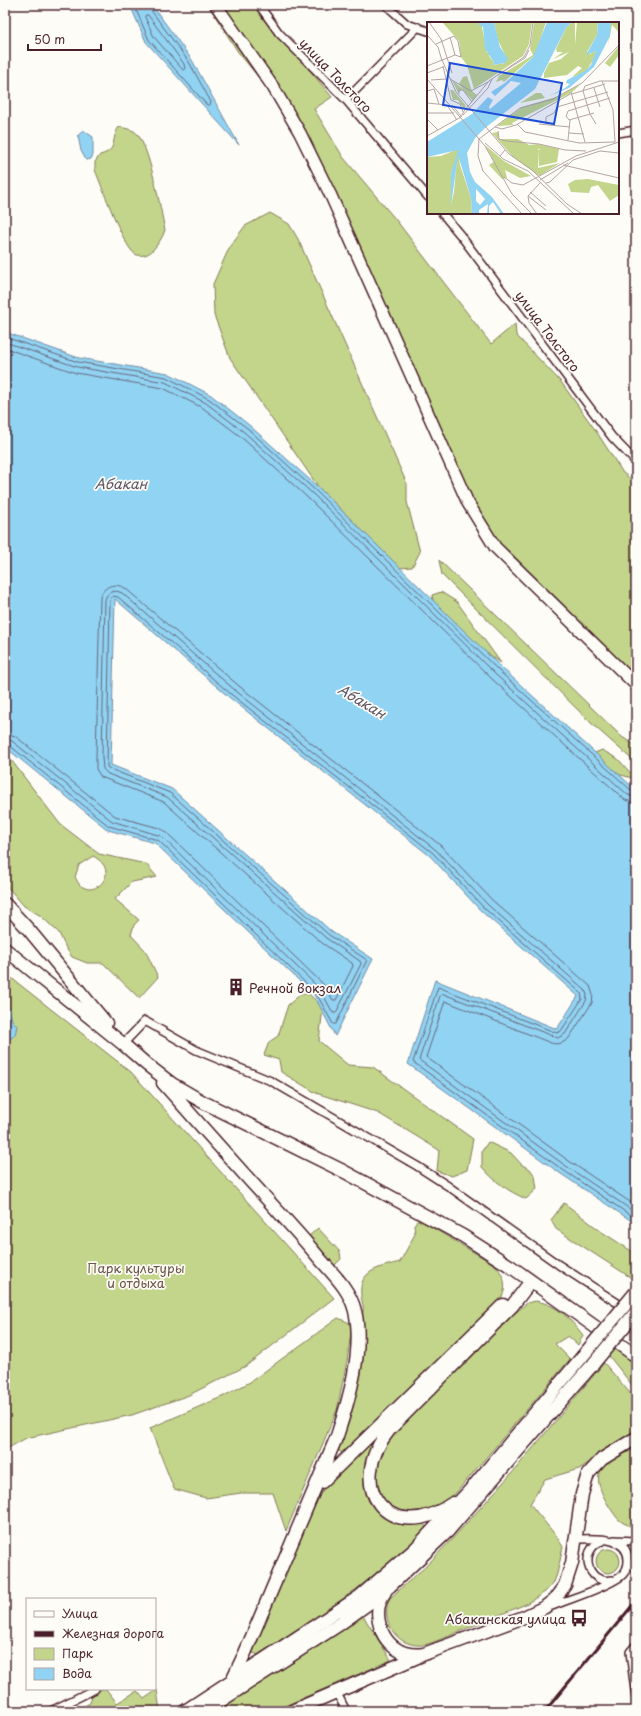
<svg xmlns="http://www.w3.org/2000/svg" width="641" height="1716" viewBox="0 0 641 1716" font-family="'Playpen Sans',sans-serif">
<rect width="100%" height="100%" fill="#fdfcf7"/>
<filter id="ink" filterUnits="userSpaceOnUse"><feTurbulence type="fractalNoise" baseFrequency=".025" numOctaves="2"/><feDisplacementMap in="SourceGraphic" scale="8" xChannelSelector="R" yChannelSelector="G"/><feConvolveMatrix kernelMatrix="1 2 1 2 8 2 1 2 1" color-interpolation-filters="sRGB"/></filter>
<g filter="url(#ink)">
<path fill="#c2d58a" stroke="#867a5a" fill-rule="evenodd" d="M 208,5 L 255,5 L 332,97 L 314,109 L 343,157 L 396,220 L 491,344 L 515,324 L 516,335 L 561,382 L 596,431 L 623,473 L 636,483 L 636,690 L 515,560 L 476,527 L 413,371 L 374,309 L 360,262 L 281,105 L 238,52 Z
M 119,127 C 124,128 130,129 134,131 C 149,140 161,212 165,230 C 162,239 158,244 152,251 C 148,255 140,257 135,254 C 123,246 102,186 95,170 L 95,162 L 100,155 C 119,150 110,139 119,127 Z
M 270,213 L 289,224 L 298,239 L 407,484 L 407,502 L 420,552 L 412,567 L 400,568 L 319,488 L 230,358 L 214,315 L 213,284 L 230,246 L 245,226 Z
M 439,560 L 622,737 L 636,746 L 636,763 L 593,725 L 442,575 Z
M 441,592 L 457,602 L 501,663 C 480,647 435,622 432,595 Z
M 602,750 L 618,759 L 636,779 L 606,771 L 590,755 Z
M 5,752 L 60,824 L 99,854 L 146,864 L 157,877 L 132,882 L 115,899 L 139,920 L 134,925 L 131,935 L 145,950 L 158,977 L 139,998 L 103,963 L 87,963 L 72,957 L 66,948 L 59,933 L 41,916 L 24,906 L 5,884 ZM 93,856 C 121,871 97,896 83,887 C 79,886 77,880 75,877 L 79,865 Z
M 5,973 L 131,1072 L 334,1298 L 246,1366 L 189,1395 L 132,1415 L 26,1438 L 5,1450 Z
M 301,994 L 309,994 L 323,1008 L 319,1041 L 348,1065 L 373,1067 L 473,1139 L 467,1170 L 452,1176 L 437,1171 L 439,1150 L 378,1113 L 316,1093 L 281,1072 L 279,1060 L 264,1055 L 269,1042 L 278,1036 L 288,1005 Z
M 488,1142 L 511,1153 L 522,1165 L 530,1169 L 535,1176 L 537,1189 L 526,1199 C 508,1191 495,1182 482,1167 L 482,1151 Z
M 564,1203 L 602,1232 L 636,1254 L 636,1281 L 556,1229 L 551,1220 Z
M 418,1219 L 495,1265 C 505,1276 508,1288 500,1300 L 344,1454 L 336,1449 L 359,1322 C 366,1308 363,1309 361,1295 C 358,1270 381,1267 400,1262 L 415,1234 L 414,1225 Z
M 318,1228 L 340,1252 L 341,1259 L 334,1266 L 309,1236 Z
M 536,1301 C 558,1305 570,1319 583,1335 L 578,1345 L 568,1336 L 555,1344 L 570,1359 L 455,1494 L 433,1509 L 411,1514 L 394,1510 L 380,1498 L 375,1474 L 376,1467 L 387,1441 L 416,1410 L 513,1315 L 527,1303 Z
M 338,1318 L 352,1324 L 347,1361 L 337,1410 L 286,1531 L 273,1493 L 241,1493 L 206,1498 L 174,1489 L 150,1428 L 224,1396 L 250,1382 Z
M 614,1348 L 636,1365 L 636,1390 L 609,1356 Z
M 604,1363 L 636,1400 L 636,1433 L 579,1469 L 545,1479 L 530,1504 L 557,1537 L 563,1547 L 557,1574 L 554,1582 L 545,1592 L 526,1604 L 434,1642 C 428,1644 422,1646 416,1645 C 393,1643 380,1617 390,1598 L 426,1566 L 453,1538 L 512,1473 Z
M 383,1431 C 376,1441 369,1451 366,1464 C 356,1503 384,1530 423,1523 L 426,1527 L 425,1530 C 376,1580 317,1617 259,1655 L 250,1652 L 320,1494 L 333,1477 Z
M 636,1448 L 636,1528 C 630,1526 624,1524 619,1520 C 611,1511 593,1484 600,1472 C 606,1461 625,1454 636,1448 Z
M596 1561a12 12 0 1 1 24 0a12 12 0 1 1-24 0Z
M 362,1614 L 391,1660 L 273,1711 L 213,1711 Z
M 103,1689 L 106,1689 L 117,1703 L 137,1691 L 144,1699 L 157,1690 L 160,1711 L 75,1711 L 90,1703 L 93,1692 Z"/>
<path fill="#91d3f2" stroke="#758ba2" d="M 130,5 L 152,5 L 192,60 L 239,145 L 146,42 Z
M 83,130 L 93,137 L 93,155 L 91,159 L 86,160 L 81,151 L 78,136 Z
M 5,332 L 79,358 L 168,373 L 211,395 L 249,425 L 319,488 L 502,668 L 636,790 L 636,1224 L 561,1174 L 408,1064 L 435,980 L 557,1029 L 578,996 L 481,911 L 430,856 L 230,698 L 115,599 L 111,765 L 172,789 L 332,932 L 373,959 L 335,1036 L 314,995 L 155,843 L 108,830 L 5,747 Z
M 5,1007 L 9,1009 L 12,1020 L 17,1026 L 15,1035 L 10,1039 L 5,1037 Z"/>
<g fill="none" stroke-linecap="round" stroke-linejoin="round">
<path stroke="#66677b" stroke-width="1" d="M 134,5 L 149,40 L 207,105 L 210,105 L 211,102 L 189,62 L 150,9 L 149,5
M 146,15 L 148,15 L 184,64 L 185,70 L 183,70 L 154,37 L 145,17 Z
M 5,337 L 78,362 L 166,377 L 209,399 L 247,428 L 316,491 L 499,671 L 632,791 L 636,792
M 5,342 L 77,367 L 165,382 L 206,403 L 244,432 L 313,494 L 496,675 L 628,795 L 636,797
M 5,348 L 76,373 L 163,388 L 203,408 L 240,436 L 309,499 L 492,679 L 625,800 L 636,803
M 5,733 L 15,736 L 115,816 L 159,828 L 165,831 L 324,985 L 333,1000 L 336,1000 L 353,966 L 352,963 L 322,943 L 164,802 L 101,777 L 96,769 L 96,757 L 100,598 C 103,586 114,582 125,588 L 239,686 L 440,845 L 492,900 L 590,986 L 593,995 L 592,1003 L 569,1038 C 564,1043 558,1045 551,1043 L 445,1001 L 426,1057 L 569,1161 L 636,1206
M 5,739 L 12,741 L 112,821 L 161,836 L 320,989 L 333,1013 L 336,1013 L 361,964 L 360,961 L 326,938 L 167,797 L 108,774 L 103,769 L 102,757 L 105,600 C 107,592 114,589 122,593 L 236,691 L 436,850 L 488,905 L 585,990 L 587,995 L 586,1001 L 565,1034 L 558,1038 L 441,993 L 419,1060 L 566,1166 L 636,1213
M 5,744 L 9,745 L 109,826 L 158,840 L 316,993 L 333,1024 L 336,1024 L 367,960 L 329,935 L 170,793 L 110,769 L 107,767 L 110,600 L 113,596 L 118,597 L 232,695 L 433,853 L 484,908 L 581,993 L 582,999 L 561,1031 L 557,1033 L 438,987 L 413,1062 L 563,1170 L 636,1219"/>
<g stroke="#4a1f2b" stroke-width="10">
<path id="street" d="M 259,5 L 279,33 L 346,100 L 428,197
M 386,5 L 407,24 L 428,31
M 346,100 L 418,27
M 618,133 L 636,130
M 442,213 L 461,236 L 612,437 L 636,462
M 123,1044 L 145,1021 L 196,1050 L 271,1081 L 417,1166 L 448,1186 L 559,1265 L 636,1315
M 614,1540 L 636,1541
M 602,1541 C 578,1550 587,1585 612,1580
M 627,1570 L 636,1561
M 552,1606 C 572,1598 603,1589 620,1577 C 625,1573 628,1567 628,1561 C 629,1535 594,1539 576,1539
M 636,1645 L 630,1652 L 636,1698
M 336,1691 L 346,1711
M 51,1711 L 95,1689"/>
</g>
<g stroke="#4a1f2b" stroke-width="14">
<path id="secondary" d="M 216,5 L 273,87 L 300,133 L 331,196 L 468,503 L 495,547 L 636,685"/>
</g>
<g stroke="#4a1f2b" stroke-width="15">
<path id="primary" d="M 5,904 L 29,930 L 106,1023
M 5,949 L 123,1044 L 146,1064 L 172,1084 L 203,1102 L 345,1172 L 463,1236 L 510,1266 L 636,1356
M 163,1083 C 197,1121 231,1160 266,1198 C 284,1218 303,1238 320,1259 C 334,1275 350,1290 355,1311 C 364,1349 349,1400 337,1436 L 245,1653 L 232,1680
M 322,1482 L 503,1305
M 453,1503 C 390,1548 342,1487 390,1429 L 512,1306 L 531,1281
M 385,1592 C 370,1613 381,1645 405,1653 C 412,1655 418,1655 424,1654 L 524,1617 L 545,1607 L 554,1600 L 565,1585 L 572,1563 L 582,1494 L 588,1474 L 602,1459 L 636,1438
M 185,1711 L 359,1597 L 414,1550 L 471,1489 L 582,1357
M 205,1711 L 340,1624 L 365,1606 L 390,1586 L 447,1532 L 594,1363
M 292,1711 L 422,1655"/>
</g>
<use href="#street" stroke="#fdfcf7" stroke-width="7"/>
<use href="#secondary" stroke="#fdfcf7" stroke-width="11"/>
<use href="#primary" stroke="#fdfcf7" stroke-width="12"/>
<path stroke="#4a1f2b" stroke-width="3" d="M 545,1711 L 636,1601"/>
<g stroke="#4a1f2b" stroke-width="15" stroke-linecap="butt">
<path id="primary-bridge" d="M 582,1357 L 636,1292
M 594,1363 L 636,1312"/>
</g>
<use href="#primary-bridge" stroke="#fdfcf7" stroke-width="12"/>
</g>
</g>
<defs>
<g id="building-bare" transform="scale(1.38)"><path d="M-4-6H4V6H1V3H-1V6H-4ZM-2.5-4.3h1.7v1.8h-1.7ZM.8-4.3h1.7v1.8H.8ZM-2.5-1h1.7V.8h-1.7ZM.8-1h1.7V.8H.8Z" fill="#4a1f2b" stroke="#fdfcf7" stroke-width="2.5" paint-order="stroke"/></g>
<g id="bus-bare" transform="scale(1.38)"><path d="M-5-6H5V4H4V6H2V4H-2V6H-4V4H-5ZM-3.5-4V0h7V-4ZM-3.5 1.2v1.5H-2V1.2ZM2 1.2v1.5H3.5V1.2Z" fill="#4a1f2b" stroke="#fdfcf7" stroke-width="2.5" paint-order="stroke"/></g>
</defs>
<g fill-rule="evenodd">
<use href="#building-bare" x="236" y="987"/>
<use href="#bus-bare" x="579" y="1618"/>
</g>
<g text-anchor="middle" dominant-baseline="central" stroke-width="3.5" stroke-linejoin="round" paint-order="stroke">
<g font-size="13" fill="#4a1f2b" stroke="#fdfcf7">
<text transform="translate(336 75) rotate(46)">улица Толстого</text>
<text transform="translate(548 331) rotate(53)">улица Толстого</text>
</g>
<g font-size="13" fill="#4a1f2b" stroke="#fdfcf7" text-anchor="start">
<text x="249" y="987">Речной вокзал</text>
<text x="566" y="1618" text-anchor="end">Абаканская улица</text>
</g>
<g font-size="13" fill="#6e5648" stroke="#fdfcf7">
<text x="136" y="1267">Парк культуры<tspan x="136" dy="15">и отдыха</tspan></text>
</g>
<g font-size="14" font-style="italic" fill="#5f5567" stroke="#fdfcf7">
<text x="121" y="483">Абакан</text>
<text transform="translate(362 701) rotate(31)">Абакан</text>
</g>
</g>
<g transform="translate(427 22)">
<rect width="192" height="192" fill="#fdfcf7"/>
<path d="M 15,0 L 54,0 L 60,31 L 62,30 L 62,34 L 67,40 L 66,43 L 78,41 L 78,33 L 71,18 L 67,0 L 105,0 L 102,22 L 96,34 L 47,67 L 40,43 L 34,35 L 32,19 ZM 107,0 L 119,0 L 108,33 L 77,60 L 75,58 L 69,60 L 72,54 L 106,33 L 103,27 ZM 145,0 L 148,0 L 148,23 L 150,0 L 171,0 L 170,13 L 160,30 L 163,32 L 169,28 L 167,37 L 159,49 L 151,53 L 145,55 L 155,46 L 151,44 L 140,53 L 117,56 L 117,51 L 122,41 L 134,37 L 142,30 L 126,37 L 136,30 L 130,30 L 129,27 L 139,6 ZM 184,0 L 192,0 L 192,10 L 185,3 L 181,23 ZM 192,24 L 192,33 L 183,45 L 178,41 ZM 40,54 L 45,69 L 50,73 L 46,79 L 35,67 L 31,71 L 25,58 L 36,67 L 32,62 L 36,55 ZM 154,62 L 144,71 L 85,101 L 86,103 L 70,104 L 95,85 L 129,75 ZM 23,68 L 26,68 L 39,84 L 37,87 L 31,78 L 26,78 ZM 109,71 L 114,71 L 118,76 L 93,81 ZM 71,110 L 72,117 L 91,117 L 102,123 L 111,122 L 132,127 L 130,140 L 112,144 L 111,128 L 114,127 L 111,127 L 111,146 L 133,141 L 112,154 L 86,135 L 65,111 ZM 58,123 L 77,139 L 104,154 L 93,156 L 78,148 L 80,156 L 75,157 L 62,143 L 67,140 ZM 31,127 L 33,143 L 44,176 L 45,192 L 0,192 L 0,135 L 14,134 ZM 30,135 L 27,170 L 24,183 L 24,151 ZM 161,157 L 192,163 L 192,173 L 183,179 L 171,163 L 164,165 L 162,171 L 144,170 L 141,162 L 148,158 Z" fill="#c2d58a" fill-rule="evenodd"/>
<path d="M 54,0 L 67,0 L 73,25 L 81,37 L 78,41 L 66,43 L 67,40 L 58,27 L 56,5 L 51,2 ZM 120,0 L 145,0 L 139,6 L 108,67 L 58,106 L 48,116 L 40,131 L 43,150 L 48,160 L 65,175 L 77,192 L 74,192 L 66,180 L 62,184 L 62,192 L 60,192 L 61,182 L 52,188 L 52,192 L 45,192 L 44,176 L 31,133 L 24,184 L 24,151 L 31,128 L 0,135 L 0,120 L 45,92 L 61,75 L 66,78 L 62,85 L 63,87 L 94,61 L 84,59 L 68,74 L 64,70 L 78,61 L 106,35 ZM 49,167 L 58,177 L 53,183 L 49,179 ZM 171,0 L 184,0 L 183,14 L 167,45 L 142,66 L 122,74 L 138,66 L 143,62 L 139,61 L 140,58 L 158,49 L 164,43 L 169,29 L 159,33 L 170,13 Z" fill="#91d3f2" fill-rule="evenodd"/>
<path fill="none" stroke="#b5a4a5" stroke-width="1" d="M 2,0 L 14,17 L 25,51M 0,13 L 11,25 L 15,39M 23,15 L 28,33M 103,23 L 106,0M 15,38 L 29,70 L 82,132 L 105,148 L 140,182 L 155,192M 0,44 L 28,33 L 34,35 L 31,19 L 27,14 L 9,22M 16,44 L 24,78 L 33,82 L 36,90M 0,51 L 16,45M 71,53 L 98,36 L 102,28M 0,57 L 58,124 L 85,172 L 105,192M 23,57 L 44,69 L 61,60M 4,58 L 19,57M 158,64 L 156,69 L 163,92 L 169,102M 158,64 L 173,59 L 192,59M 167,66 L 173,85M 0,69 L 7,67 L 12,82M 144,70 L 158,120M 32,72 L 32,68 L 36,68 L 45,80M 145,72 L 178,62M 0,81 L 20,83 L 30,98M 25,83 L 34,94M 0,91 L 27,91M 36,93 L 61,66 L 65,57M 139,94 L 141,89 L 183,76M 139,94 L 142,98 L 167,91M 0,97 L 11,108M 90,102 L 98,110 L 152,121 L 188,120 L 186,88 L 175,59M 112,102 L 143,105M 119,102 L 119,95 L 127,91 L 130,85 L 181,70M 68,105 L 75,107 L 89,103 L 145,71M 71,109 L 72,117 L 79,119 L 112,122 L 138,128 L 159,129M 142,111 L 157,112M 0,114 L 34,95 L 37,89 L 62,59 L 97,35 L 103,23M 141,118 L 143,98M 58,121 L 73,134M 78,128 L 73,134 L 76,137 L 101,149 L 147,192M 136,143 L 192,156M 77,155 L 85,161 L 96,163 L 149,134 L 192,120M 113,158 L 141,141M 119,161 L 123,160 L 146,138 L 173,129 L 192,131M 103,170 L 119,184M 101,174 L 119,188M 95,192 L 56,149 L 51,134 L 52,117 L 93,86 L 126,77 L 155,61 L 192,23M 110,192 L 102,181 L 101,174 L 113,161"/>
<path fill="#1d4ed8" fill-opacity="0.15" stroke="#1d4ed8" stroke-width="2" d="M 23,41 L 135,61 L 127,102 L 16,83 Z"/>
<rect width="192" height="192" fill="none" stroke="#4a1f2b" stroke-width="2"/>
</g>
<rect width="641" height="1716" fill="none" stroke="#fdfcf7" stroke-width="20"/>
<rect x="10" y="10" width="621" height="1696" fill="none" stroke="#4a1f2b" stroke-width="1.5" filter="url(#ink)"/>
<rect x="26" y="1598" width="130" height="92" fill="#fdfcf7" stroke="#b5a4a5"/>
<rect x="34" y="1611" width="20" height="6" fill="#fdfcf7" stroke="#b5a4a5"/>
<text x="62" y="1618" font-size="12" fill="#4a1f2b">Улица</text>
<rect x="34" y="1631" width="20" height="6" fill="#4a1f2b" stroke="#b5a4a5"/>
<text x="62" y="1638" font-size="12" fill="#4a1f2b">Железная дорога</text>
<rect x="34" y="1648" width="20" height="12" fill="#c2d58a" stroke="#b5a4a5"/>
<text x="62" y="1658" font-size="12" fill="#4a1f2b">Парк</text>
<rect x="34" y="1668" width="20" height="12" fill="#91d3f2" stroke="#b5a4a5"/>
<text x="62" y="1678" font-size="12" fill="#4a1f2b">Вода</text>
<path d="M28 44v6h73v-6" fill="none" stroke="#4a1f2b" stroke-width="2"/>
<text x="34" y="44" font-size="12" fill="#4a1f2b" stroke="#fdfcf7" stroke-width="3" paint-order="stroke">50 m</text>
</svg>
